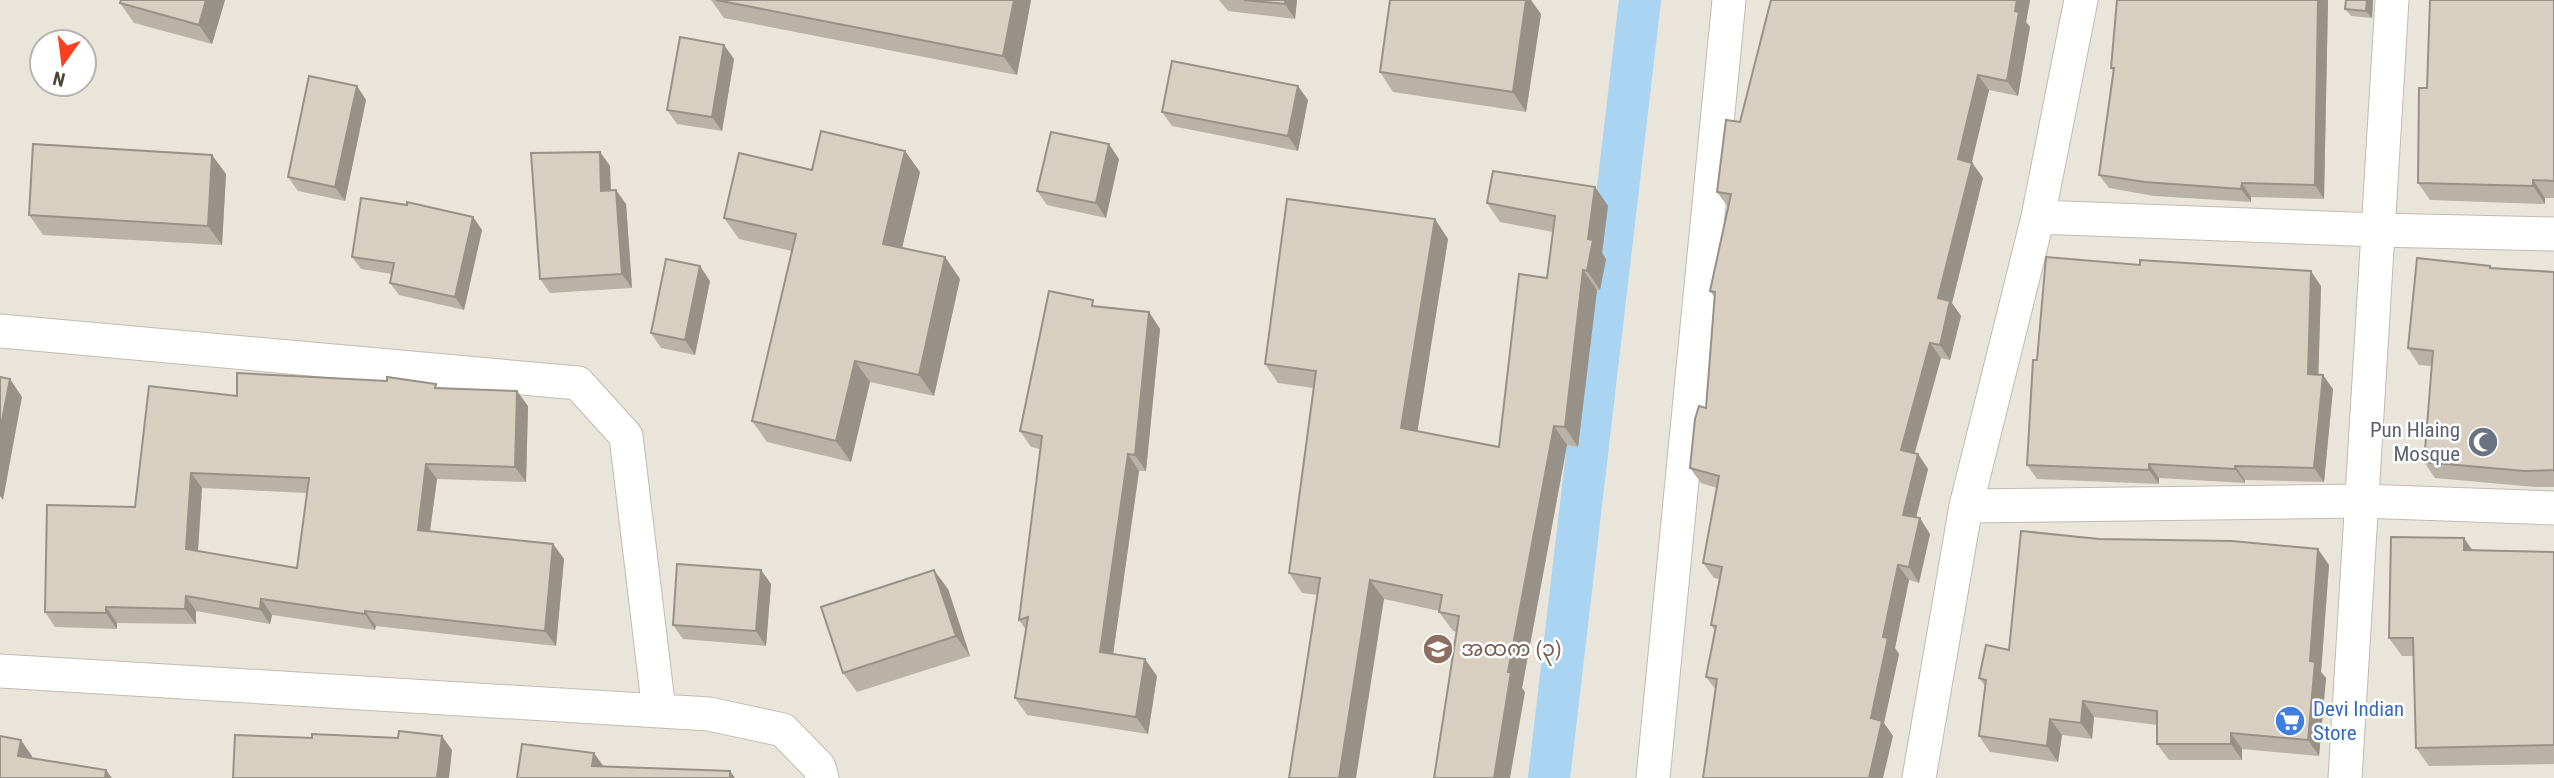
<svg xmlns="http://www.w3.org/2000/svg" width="2554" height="778" viewBox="0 0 2554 778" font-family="'Roboto Condensed','Noto Sans Myanmar',sans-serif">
<rect width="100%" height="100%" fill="#f6f3ec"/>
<path fill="#eae5da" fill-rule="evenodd" d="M 0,0 L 2554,0 L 2554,778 L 0,778 ZM 42,42 L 84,42 L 84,84 L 42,84 Z"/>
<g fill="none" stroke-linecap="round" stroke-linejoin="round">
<path stroke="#a9d4f2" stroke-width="42" d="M 1549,778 L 1640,0"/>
<g stroke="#c2bbae" stroke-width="35">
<path id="street" d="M 2038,217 L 2378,230 L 2554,234
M 0,331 L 578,383 L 626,436 L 659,711
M 1966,506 L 2361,501 L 2554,508
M 0,671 L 709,714 L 783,730 L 819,767 L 822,778
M 1653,778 L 1729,0
M 1919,778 L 1966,506 L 2038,217 L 2081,0
M 2345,778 L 2392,0"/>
</g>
<use href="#street" stroke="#fff" stroke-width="33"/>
</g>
<path fill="#bab2a6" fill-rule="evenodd" d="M 121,0 L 225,0 L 212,44 L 134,23 L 120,3 Z
M 711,0 L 1031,0 L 1017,75 L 724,18 Z
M 1219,0 L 1297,0 L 1295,19 L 1228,11 Z
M 1771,0 L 2030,0 L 2026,22 L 2030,27 L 2018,96 L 1989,90 L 1972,162 L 1983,178 L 1952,303 L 1961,316 L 1950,360 L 1941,358 L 1915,453 L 1918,454 L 1928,469 L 1916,518 L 1930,534 L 1919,583 L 1909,580 L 1895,648 L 1899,654 L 1884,723 L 1893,736 L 1716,690 L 1706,677 L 1715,631 L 1711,625 L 1719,579 L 1714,578 L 1703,563 L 1717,488 L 1701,483 L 1690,468 L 1706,408 L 1715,298 L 1710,291 L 1728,207 L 1717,192 L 1740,122 Z
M 2117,0 L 2328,0 L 2324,199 L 2251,197 L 2251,202 L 2154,196 L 2109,188 L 2099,175 L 2113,71 L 2111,68 Z
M 2373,0 L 2372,18 L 2351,16 L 2345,9 Z
M 2554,0 L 2554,198 L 2545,198 L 2545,204 L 2430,200 L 2418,183 L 2427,88 Z
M 1541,14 L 1526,112 L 1393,92 L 1380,72 Z
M 734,59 L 722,131 L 677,124 L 667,110 Z
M 357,86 L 366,100 L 345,201 L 298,191 L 288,177 Z
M 1308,100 L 1298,151 L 1172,126 L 1162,112 Z
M 905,151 L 920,172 L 902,248 L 945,257 L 960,279 L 934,396 L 870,382 L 851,462 L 767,442 L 752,421 L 792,251 L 739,239 L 724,218 L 812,170 Z
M 600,152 L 610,166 L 611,190 L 626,204 L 632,288 L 550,293 L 540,279 Z
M 1119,159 L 1106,218 L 1047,205 L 1037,191 Z
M 226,174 L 222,245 L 43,235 L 29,215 Z
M 1595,187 L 1608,206 L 1602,253 L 1606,259 L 1600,290 L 1597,290 L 1578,447 L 1567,445 L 1522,688 L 1525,692 L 1457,632 L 1453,631 L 1439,612 L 1439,611 L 1384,599 L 1318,595 L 1302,593 L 1289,573 L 1313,388 L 1278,383 L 1265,364 L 1448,239 L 1417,431 L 1499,447 L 1547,278 L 1553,232 L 1500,222 L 1487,203 Z
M 473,217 L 482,230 L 464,310 L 399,295 L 390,283 L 392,274 L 361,269 L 352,257 Z
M 2490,266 L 2492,268 L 2554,272 L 2554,487 L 2535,487 L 2435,478 L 2424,462 L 2432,366 L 2419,365 L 2408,348 Z
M 710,281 L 695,355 L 661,348 L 651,333 Z
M 2321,286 L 2318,375 L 2333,389 L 2324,482 L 2245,480 L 2245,483 L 2159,478 L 2159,484 L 2037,479 L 2027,465 L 2037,360 Z
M 1098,306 L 1149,312 L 1160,329 L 1146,471 L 1139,471 L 1113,654 L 1157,676 L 1148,734 L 1027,715 L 1015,698 L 1026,630 L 1019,620 L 1040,449 L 1031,447 L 1020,431 Z
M 237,396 L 528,406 L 526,482 L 437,479 L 430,531 L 553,544 L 564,559 L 556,646 L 376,626 L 375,630 L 272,615 L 270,624 L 196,611 L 196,624 L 117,623 L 117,629 L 55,627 L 45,612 L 135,507 ZM 202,488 L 307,493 L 297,568 L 198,551 Z
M 2473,550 L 2554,552 L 2554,764 L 2429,766 L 2416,748 L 2414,656 L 2402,656 L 2389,638 Z
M 2329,565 L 2321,672 L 2326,678 L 2319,756 L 2242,749 L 2242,760 L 2169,760 L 2157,744 L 2157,725 L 2094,717 L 2092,739 L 2062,735 L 2058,762 L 1990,752 L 1979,736 L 1985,686 L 1979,678 L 2009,650 Z
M 761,570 L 771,584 L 766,646 L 683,639 L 673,625 Z
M 948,589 L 970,656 L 857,692 L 843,673 Z"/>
<path fill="#979187" d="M 206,0 L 225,0 L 212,44 L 199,25 Z
M 1014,0 L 1031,0 L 1017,75 L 1003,56 Z
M 1285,0 L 1297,0 L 1295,19 L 1285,4 Z
M 1526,0 L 1531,0 L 1541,14 L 1526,112 L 1513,92 Z
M 2017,0 L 2030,0 L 2026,22 L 2030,27 L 2018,96 L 2007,81 Z
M 2318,0 L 2328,0 L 2324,199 L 2315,185 Z
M 2367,0 L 2373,0 L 2372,18 L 2366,11 Z
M 724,45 L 734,59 L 722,131 L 712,117 Z
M 1978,75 L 1989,90 L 1969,174 L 1958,159 Z
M 357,86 L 366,100 L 345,201 L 335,187 Z
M 1298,86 L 1308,100 L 1298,151 L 1288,136 Z
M 1109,144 L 1119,159 L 1106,218 L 1096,203 Z
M 905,151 L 920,172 L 898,265 L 883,244 Z
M 600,152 L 610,166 L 611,205 L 601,191 Z
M 212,155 L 226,174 L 222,245 L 208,226 Z
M 1972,163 L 1983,178 L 1952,303 L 1961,316 L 1950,360 L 1940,345 L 1938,298 Z
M 2533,180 L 2545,198 L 2545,204 L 2533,186 Z
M 2242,183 L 2251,197 L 2251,202 L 2241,189 Z
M 1595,187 L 1608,206 L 1602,253 L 1606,259 L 1600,290 L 1587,271 L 1588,239 Z
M 616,190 L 626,204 L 632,288 L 622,274 Z
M 473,217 L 482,230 L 464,310 L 455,297 Z
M 1435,219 L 1448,239 L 1415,447 L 1401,428 Z
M 945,257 L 960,279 L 934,396 L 919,375 Z
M 700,266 L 710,281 L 695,355 L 685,340 Z
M 1583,270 L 1597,290 L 1578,447 L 1565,427 Z
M 2311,271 L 2321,286 L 2318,388 L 2308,374 Z
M 1149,312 L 1160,329 L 1146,471 L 1135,455 Z
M 1930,343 L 1941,358 L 1911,465 L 1901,450 Z
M 855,361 L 870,382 L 851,462 L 836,441 Z
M 2323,375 L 2333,389 L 2324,482 L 2314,468 Z
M 10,379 L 22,397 L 3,500 L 0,496 L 0,431 Z
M 517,391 L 528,406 L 526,482 L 515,467 Z
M 1554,426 L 1567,445 L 1522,688 L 1525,692 L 1510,778 L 1494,778 L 1508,672 Z
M 1128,454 L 1139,471 L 1111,669 L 1100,652 Z
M 1918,454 L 1928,469 L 1913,530 L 1903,515 Z
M 426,464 L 437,479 L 428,545 L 418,530 Z
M 2149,464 L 2159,478 L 2159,484 L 2149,470 Z
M 2235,466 L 2245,480 L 2245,483 L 2235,469 Z
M 191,473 L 202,488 L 197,564 L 186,549 Z
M 1920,518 L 1930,534 L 1919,583 L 1909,567 Z
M 2464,538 L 2477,557 L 2464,550 Z
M 553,544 L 564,559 L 556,646 L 545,631 Z
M 2318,549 L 2329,565 L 2321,672 L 2326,678 L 2319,756 L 2308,740 L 2310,661 Z
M 1898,565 L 1909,580 L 1895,648 L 1899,654 L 1884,723 L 1893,736 L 1883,778 L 1869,778 L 1871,718 L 1883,637 Z
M 761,570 L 771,584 L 766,646 L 756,631 Z
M 934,570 L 948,589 L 970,656 L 956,636 Z
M 1370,580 L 1384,599 L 1356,778 L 1339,778 Z
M 186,596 L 196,611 L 196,624 L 185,609 Z
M 261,599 L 272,615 L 270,624 L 260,609 Z
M 106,607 L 117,623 L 117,629 L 106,613 Z
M 365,611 L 376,626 L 375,630 L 365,614 Z
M 1145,659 L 1157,676 L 1148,734 L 1136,717 Z
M 2083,701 L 2094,717 L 2092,739 L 2081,723 Z
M 2050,719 L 2062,735 L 2058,762 L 2047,746 Z
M 2231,733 L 2242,749 L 2242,760 L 2231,744 Z
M 442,736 L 452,750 L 449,778 L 437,778 Z
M 21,740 L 32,756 L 30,773 L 18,756 Z
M 594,753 L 604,767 L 592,766 Z
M 106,770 L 112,778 L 105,778 Z
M 730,771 L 735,778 L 730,778 Z"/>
<path fill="#d8cfc1" stroke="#979187" stroke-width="2" fill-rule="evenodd" d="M 121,0 L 206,0 L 199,25 L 120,3 Z
M 716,0 L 1014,0 L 1003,56 Z
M 1244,0 L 1285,0 L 1285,4 Z
M 1390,0 L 1526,0 L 1513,92 L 1380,72 Z
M 1771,0 L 2017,0 L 2015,11 L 2019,12 L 2007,81 L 1978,75 L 1958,159 L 1972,163 L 1938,298 L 1950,301 L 1940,345 L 1930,343 L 1901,450 L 1918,454 L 1903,515 L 1920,518 L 1909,567 L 1898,565 L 1883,637 L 1888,638 L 1871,718 L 1882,721 L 1869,778 L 1703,778 L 1717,679 L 1706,677 L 1716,626 L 1711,625 L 1722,567 L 1703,563 L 1719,476 L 1690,468 L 1695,419 L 1699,406 L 1706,408 L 1715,292 L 1710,291 L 1731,194 L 1717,192 L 1726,120 L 1740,122 Z
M 2117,0 L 2318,0 L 2315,185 L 2242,183 L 2241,189 L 2145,182 L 2099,175 L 2114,68 L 2111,68 Z
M 2346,0 L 2367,0 L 2366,11 L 2345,9 Z
M 2430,0 L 2554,0 L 2554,181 L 2533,180 L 2533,186 L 2418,183 L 2419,88 L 2427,88 Z
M 680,37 L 724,45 L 712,117 L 667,110 Z
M 1172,61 L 1298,86 L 1288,136 L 1162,112 Z
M 309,76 L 357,86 L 335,187 L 288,177 Z
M 821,131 L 905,151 L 883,244 L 945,257 L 919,375 L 855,361 L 836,441 L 752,421 L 796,234 L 724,218 L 739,153 L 812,170 Z
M 1051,132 L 1109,144 L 1096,203 L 1037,191 Z
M 33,144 L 212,155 L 208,226 L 29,215 Z
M 600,152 L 601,191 L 616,190 L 622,274 L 540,279 L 531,153 Z
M 1493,171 L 1595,187 L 1588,239 L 1593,240 L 1587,271 L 1583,270 L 1565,427 L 1554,426 L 1508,672 L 1511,672 L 1494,778 L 1434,778 L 1459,616 L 1439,612 L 1442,595 L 1370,580 L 1339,778 L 1289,778 L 1320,578 L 1289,573 L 1316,371 L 1265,364 L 1287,199 L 1435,219 L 1401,428 L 1499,447 L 1519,274 L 1547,278 L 1555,216 L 1487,203 Z
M 361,198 L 407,205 L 407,202 L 473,217 L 455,297 L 390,283 L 394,263 L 352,257 Z
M 2046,257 L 2140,265 L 2140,260 L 2311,271 L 2308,374 L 2323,375 L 2314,468 L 2235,466 L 2235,469 L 2149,464 L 2149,470 L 2027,465 L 2033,360 L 2037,360 Z
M 2417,258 L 2490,266 L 2490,268 L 2554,272 L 2554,470 L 2524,471 L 2424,462 L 2433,351 L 2408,348 Z
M 666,259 L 700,266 L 685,340 L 651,333 Z
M 1049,291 L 1093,300 L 1092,306 L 1149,312 L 1135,455 L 1128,454 L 1100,652 L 1145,659 L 1136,717 L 1015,698 L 1028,617 L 1019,620 L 1042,436 L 1020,431 Z
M 237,373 L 387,381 L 387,377 L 436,384 L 435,388 L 517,391 L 515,467 L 426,464 L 418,530 L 553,544 L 545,631 L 365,611 L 365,614 L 261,599 L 260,609 L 186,596 L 185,609 L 106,607 L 106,613 L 45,612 L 47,505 L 135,507 L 149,386 L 237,396 ZM 191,473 L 309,478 L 297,568 L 186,549 Z
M 0,377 L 10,379 L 0,431 Z
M 2021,531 L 2099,539 L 2232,541 L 2318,549 L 2310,661 L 2315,662 L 2308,740 L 2231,733 L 2231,744 L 2157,744 L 2157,711 L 2083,701 L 2081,723 L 2050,719 L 2047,746 L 1979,736 L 1986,680 L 1979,678 L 1986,645 L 2009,650 Z
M 2391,537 L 2464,538 L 2464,550 L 2554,552 L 2554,745 L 2416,748 L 2413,638 L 2389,638 Z
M 677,564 L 761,570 L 756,631 L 673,625 Z
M 934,570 L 956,636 L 843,673 L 821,607 Z
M 399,731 L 442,736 L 437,778 L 233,778 L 235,735 L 312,738 L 312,734 L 398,738 Z
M 0,736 L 21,740 L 18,756 L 106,770 L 105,778 L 0,778 Z
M 522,744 L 594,753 L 592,766 L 730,771 L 730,778 L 517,778 Z"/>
<defs>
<g id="mosque-disc" transform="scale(1.575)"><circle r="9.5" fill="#6b7280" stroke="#fff"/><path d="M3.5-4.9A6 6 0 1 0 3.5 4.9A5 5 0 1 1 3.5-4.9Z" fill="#fff"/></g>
<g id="school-disc" transform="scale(1.575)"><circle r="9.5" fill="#8d6e63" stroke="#fff"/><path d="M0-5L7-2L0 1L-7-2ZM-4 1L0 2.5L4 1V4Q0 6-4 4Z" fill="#fff"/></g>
<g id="supermarket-disc" transform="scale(1.575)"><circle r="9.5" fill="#3f7fe0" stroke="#fff"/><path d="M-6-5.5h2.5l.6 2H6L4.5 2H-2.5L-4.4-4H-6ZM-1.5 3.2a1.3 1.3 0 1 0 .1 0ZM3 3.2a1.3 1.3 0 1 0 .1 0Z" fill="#fff"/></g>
</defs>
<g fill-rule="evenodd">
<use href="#mosque-disc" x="2483" y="442"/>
<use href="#school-disc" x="1438" y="649"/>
<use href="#supermarket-disc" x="2290" y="721"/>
</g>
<g text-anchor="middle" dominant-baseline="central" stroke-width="5" stroke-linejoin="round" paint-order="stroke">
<g font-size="21" fill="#5b616d" stroke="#fff" text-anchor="end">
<text x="2460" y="430">Pun Hlaing<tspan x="2460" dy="24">Mosque</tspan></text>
</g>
<g font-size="21" fill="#785e54" stroke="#fff" text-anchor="start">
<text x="1461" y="649">အထက (၃)</text>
</g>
<g font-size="21" fill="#366cbe" stroke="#fff" text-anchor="start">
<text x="2313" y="709">Devi Indian<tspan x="2313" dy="24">Store</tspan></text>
</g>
</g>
<g transform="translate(63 63) rotate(194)"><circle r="33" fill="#ffffff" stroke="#b7b4b0" stroke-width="2"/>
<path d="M0-5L12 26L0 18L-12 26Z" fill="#fc3f1d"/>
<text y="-10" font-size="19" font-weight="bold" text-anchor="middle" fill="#4b4439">N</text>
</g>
</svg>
